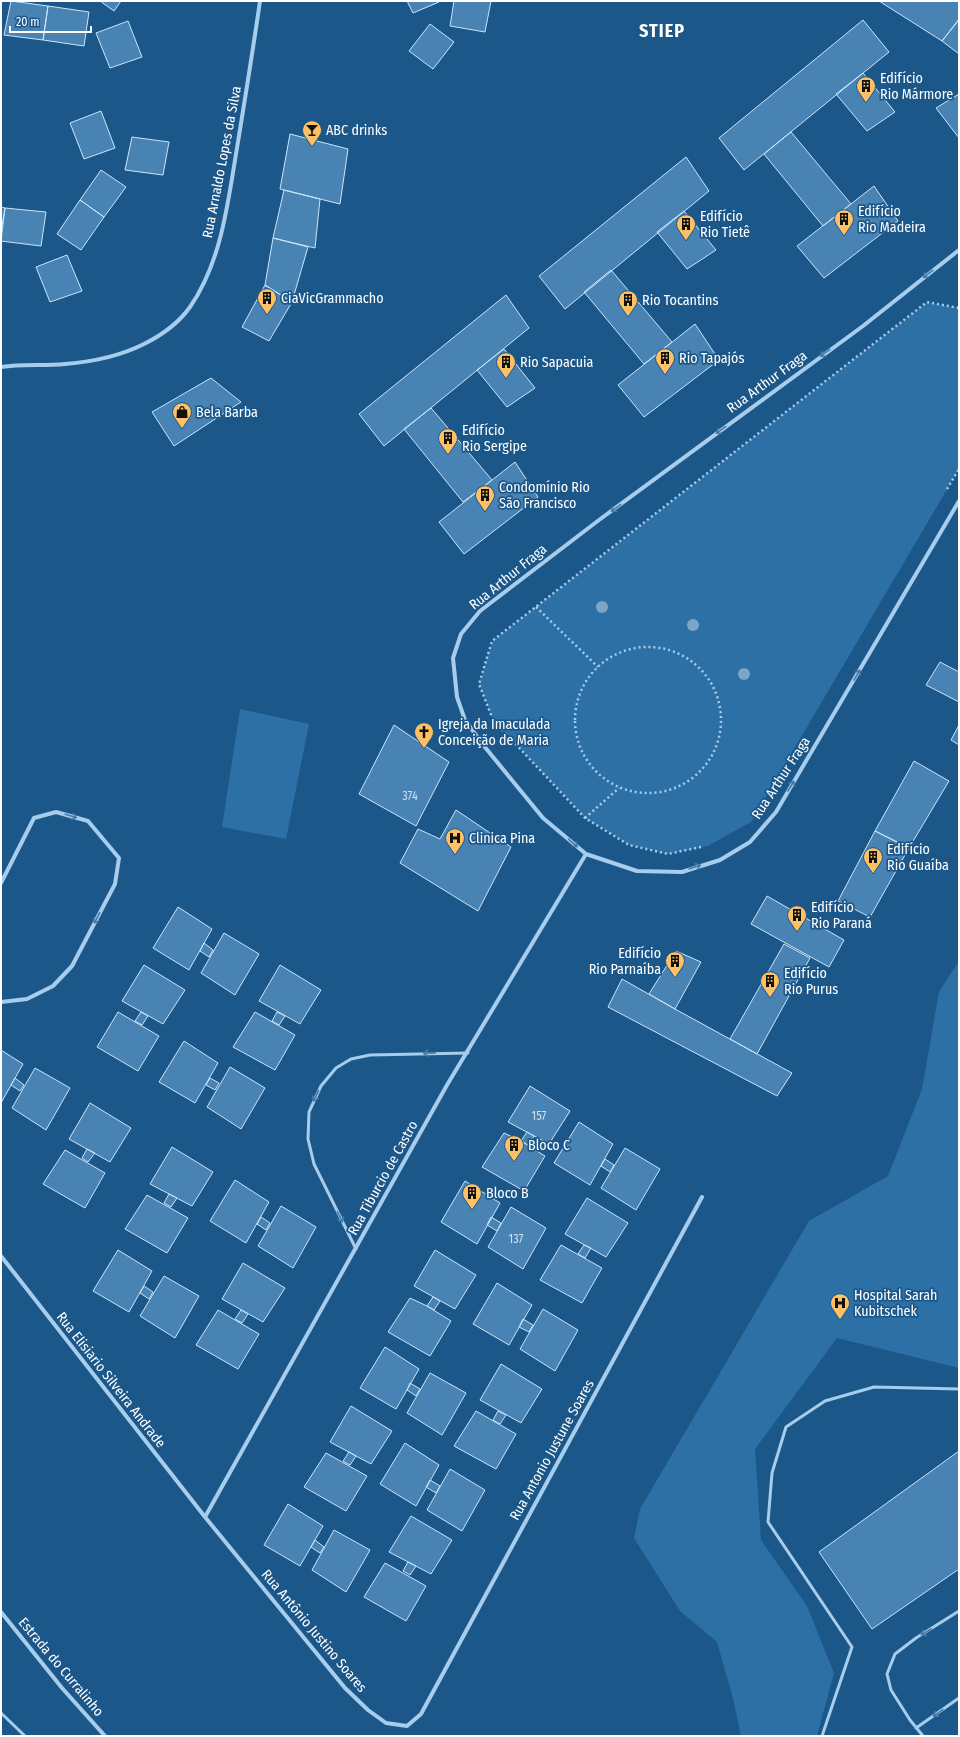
<svg xmlns="http://www.w3.org/2000/svg" width="960" height="1737" viewBox="0 0 960 1737" font-family="'Fira Sans Condensed',sans-serif">
<rect width="100%" height="100%" fill="#1c578a"/>
<path fill="#2c70a6" d="M 927,302 L 959,308 L 959,469 L 751,822 L 708,846 L 668,854 L 629,845 L 585,818 L 493,720 L 479,684 L 492,641 Z
M 240,709 L 309,724 L 286,839 L 222,827 Z
M 959,961 L 959,1368 L 837,1338 L 755,1449 L 761,1540 L 807,1606 L 834,1673 L 817,1736 L 741,1736 L 733,1698 L 717,1642 L 680,1611 L 634,1538 L 640,1509 L 809,1221 L 888,1176 L 922,1089 L 939,992 Z"/>
<path fill="#4983b4" stroke="#cce5f9" d="M 11,1 L 48,6 L 43,40 L 4,35 Z
M 100,1 L 121,1 L 114,11 Z
M 407,1 L 439,1 L 439,2 L 413,13 Z
M 454,1 L 491,1 L 485,32 L 450,26 Z
M 879,1 L 959,1 L 959,19 L 942,41 Z
M 48,6 L 89,12 L 84,46 L 43,40 Z
M 863,20 L 889,52 L 744,170 L 719,138 Z
M 959,20 L 959,54 L 942,41 Z
M 128,21 L 142,57 L 110,68 L 96,33 Z
M 430,24 L 454,42 L 433,69 L 409,51 Z
M 863,73 L 895,112 L 867,131 L 836,94 Z
M 959,94 L 959,138 L 936,108 Z
M 101,111 L 115,148 L 84,159 L 70,123 Z
M 791,132 L 851,204 L 823,226 L 764,154 Z
M 290,134 L 348,149 L 340,204 L 280,189 Z
M 132,137 L 169,142 L 163,175 L 125,170 Z
M 686,157 L 709,191 L 565,309 L 539,276 Z
M 101,170 L 126,187 L 104,217 L 80,200 Z
M 874,186 L 898,221 L 824,278 L 797,246 Z
M 284,190 L 320,199 L 315,248 L 273,238 Z
M 80,200 L 104,217 L 81,250 L 57,234 Z
M 1,207 L 5,208 L 1,232 Z
M 5,208 L 46,212 L 41,246 L 1,241 Z
M 684,211 L 716,250 L 687,269 L 657,232 Z
M 273,238 L 308,247 L 292,302 L 265,285 Z
M 67,255 L 82,291 L 50,302 L 36,267 Z
M 611,270 L 672,342 L 644,364 L 584,292 Z
M 265,285 L 292,302 L 269,341 L 242,327 Z
M 506,295 L 529,328 L 384,446 L 359,414 Z
M 695,324 L 719,360 L 644,417 L 618,385 Z
M 504,349 L 535,388 L 507,407 L 477,370 Z
M 211,378 L 241,402 L 174,446 L 152,412 Z
M 431,408 L 492,480 L 463,502 L 404,429 Z
M 515,462 L 538,497 L 464,554 L 439,522 Z
M 940,662 L 959,672 L 959,702 L 926,685 Z
M 394,725 L 449,762 L 416,826 L 359,794 Z
M 959,725 L 959,745 L 951,740 Z
M 914,761 L 949,781 L 909,848 L 875,831 Z
M 456,810 L 511,847 L 478,911 L 400,863 L 418,829 L 440,839 Z
M 875,831 L 909,848 L 870,917 L 838,901 Z
M 767,896 L 844,940 L 829,967 L 751,924 Z
M 178,907 L 212,929 L 189,970 L 153,948 Z
M 224,933 L 259,954 L 235,995 L 201,973 Z
M 204,943 L 213,950 L 209,957 L 200,951 Z
M 784,944 L 810,958 L 757,1054 L 730,1039 Z
M 676,951 L 701,962 L 675,1009 L 649,994 Z
M 144,965 L 185,990 L 163,1024 L 122,1001 Z
M 280,965 L 321,990 L 300,1024 L 259,1001 Z
M 622,979 L 675,1009 L 792,1073 L 777,1096 L 608,1007 Z
M 118,1012 L 159,1036 L 138,1071 L 97,1047 Z
M 141,1012 L 148,1016 L 142,1025 L 135,1021 Z
M 255,1012 L 295,1035 L 275,1070 L 233,1047 Z
M 277,1012 L 285,1016 L 279,1025 L 272,1021 Z
M 184,1041 L 218,1063 L 195,1103 L 159,1082 Z
M 1,1050 L 23,1064 L 1,1103 Z
M 230,1067 L 265,1088 L 241,1129 L 207,1107 Z
M 35,1068 L 70,1088 L 46,1130 L 12,1108 Z
M 15,1078 L 24,1085 L 20,1091 L 11,1085 Z
M 210,1078 L 219,1083 L 215,1090 L 206,1085 Z
M 530,1086 L 570,1111 L 549,1144 L 508,1122 Z
M 90,1103 L 131,1128 L 110,1162 L 69,1139 Z
M 579,1122 L 613,1144 L 590,1185 L 554,1163 Z
M 527,1132 L 534,1136 L 528,1145 L 521,1141 Z
M 504,1133 L 521,1141 L 545,1156 L 524,1191 L 482,1167 Z
M 172,1147 L 213,1172 L 192,1206 L 150,1184 Z
M 625,1148 L 660,1169 L 636,1210 L 601,1188 Z
M 87,1149 L 95,1153 L 88,1162 L 82,1158 Z
M 65,1150 L 105,1173 L 85,1208 L 43,1184 Z
M 605,1159 L 614,1165 L 610,1172 L 601,1166 Z
M 235,1180 L 269,1202 L 246,1243 L 210,1221 Z
M 465,1181 L 500,1203 L 477,1244 L 441,1222 Z
M 169,1194 L 177,1198 L 171,1207 L 164,1203 Z
M 147,1195 L 188,1218 L 167,1253 L 125,1229 Z
M 587,1198 L 628,1223 L 606,1257 L 565,1234 Z
M 281,1206 L 316,1227 L 293,1268 L 258,1246 Z
M 511,1207 L 546,1228 L 523,1269 L 488,1247 Z
M 261,1217 L 270,1223 L 266,1230 L 257,1224 Z
M 491,1217 L 501,1223 L 497,1231 L 487,1225 Z
M 561,1245 L 602,1268 L 582,1303 L 540,1280 Z
M 584,1245 L 591,1248 L 585,1258 L 578,1254 Z
M 118,1250 L 152,1271 L 129,1312 L 93,1291 Z
M 435,1250 L 476,1275 L 455,1309 L 414,1286 Z
M 243,1263 L 285,1288 L 263,1322 L 222,1299 Z
M 164,1276 L 199,1296 L 175,1338 L 140,1316 Z
M 497,1283 L 532,1305 L 509,1345 L 473,1324 Z
M 144,1286 L 153,1292 L 149,1299 L 140,1293 Z
M 433,1297 L 440,1301 L 434,1310 L 427,1306 Z
M 410,1298 L 427,1306 L 451,1321 L 430,1356 L 388,1332 Z
M 543,1309 L 578,1330 L 555,1371 L 520,1349 Z
M 218,1310 L 259,1334 L 238,1369 L 196,1345 Z
M 241,1310 L 248,1314 L 242,1323 L 235,1319 Z
M 523,1319 L 533,1325 L 529,1332 L 519,1327 Z
M 385,1347 L 419,1369 L 396,1409 L 360,1388 Z
M 501,1364 L 542,1389 L 521,1423 L 480,1400 Z
M 430,1373 L 466,1393 L 442,1435 L 407,1413 Z
M 410,1383 L 420,1389 L 416,1396 L 407,1390 Z
M 351,1406 L 392,1431 L 371,1464 L 330,1442 Z
M 476,1411 L 516,1434 L 496,1469 L 454,1446 Z
M 498,1411 L 506,1415 L 500,1424 L 493,1420 Z
M 405,1443 L 439,1465 L 416,1506 L 380,1484 Z
M 959,1451 L 959,1569 L 872,1629 L 819,1552 Z
M 349,1452 L 356,1456 L 350,1465 L 343,1461 Z
M 326,1453 L 367,1476 L 346,1511 L 304,1487 Z
M 450,1469 L 485,1490 L 462,1531 L 427,1510 Z
M 430,1480 L 440,1486 L 436,1493 L 426,1487 Z
M 288,1504 L 323,1526 L 300,1566 L 264,1545 Z
M 411,1516 L 452,1540 L 431,1574 L 389,1552 Z
M 334,1530 L 370,1550 L 346,1592 L 312,1570 Z
M 315,1540 L 324,1547 L 320,1553 L 311,1547 Z
M 408,1562 L 416,1566 L 410,1575 L 403,1571 Z
M 385,1563 L 426,1586 L 406,1621 L 364,1597 Z"/>
<g fill="none" stroke-linecap="round" stroke-linejoin="round">
<path stroke="#a7cded" stroke-width="2.5" stroke-dasharray="2 3" stroke-linecap="butt" d="M 947,489 L 959,469
M 536,607 L 598,667
M575 720a73 73 0 1 1 146 0a73 73 0 1 1-146 0Z
M 585,818 L 619,788
M 701,847 L 668,854 L 629,845 L 585,818 L 493,720 L 479,684 L 492,641 L 927,302 L 959,308"/>
<path stroke="#a7cded" stroke-width="3" d="M 356,1249 L 314,1164 L 308,1139 L 309,1112 L 321,1086 L 336,1068 L 351,1059 L 370,1055 L 468,1053
M 1,1713 L 25,1736
M 916,1728 L 959,1698
M 822,1736 L 852,1647 L 768,1522 L 772,1473 L 786,1427 L 825,1401 L 874,1387 L 959,1389
M 923,1736 L 910,1720 L 891,1690 L 887,1674 L 895,1654 L 916,1638 L 959,1611"/>
<path stroke="#a7cded" stroke-width="4" d="M 959,250 L 863,326 L 599,520 L 480,611 L 461,634 L 453,658 L 457,697 L 465,720 L 484,746 L 543,818 L 586,854 L 637,871 L 682,872 L 720,860 L 750,842 L 776,812 L 959,501
M 1,367 C 22,364 44,366 65,364 C 91,362 120,356 144,344 C 162,335 178,324 190,307 C 222,261 228,201 237,148 C 245,99 253,50 260,1
M 1,883 L 34,818 L 56,812 L 88,821 L 119,858 L 115,884 L 72,966 L 53,986 L 27,999 L 1,1002
M 1,1256 L 205,1517 L 345,1688 L 368,1710 L 386,1723 L 407,1726 L 421,1714 L 702,1197
M 205,1517 L 447,1085 L 586,854
M 1,1612 L 62,1688 L 105,1736"/>
</g>
<g fill="#7da5c7">
<circle cx="602" cy="607" r="6"/>
<circle cx="693" cy="625" r="6"/>
<circle cx="744" cy="674" r="6"/>
</g>
<defs><path id="oneway-shaft" d="M-6 0H5M1.5-3L5.5 0L1.5 3" fill="none" stroke-width="1.6" stroke-linecap="round" stroke-linejoin="round"/></defs>
<g stroke="#467aa8">
<use href="#oneway-shaft" transform="translate(928 274) rotate(142)"/>
<use href="#oneway-shaft" transform="translate(825 353) rotate(144)"/>
<use href="#oneway-shaft" transform="translate(721 430) rotate(144)"/>
<use href="#oneway-shaft" transform="translate(616 508) rotate(144)"/>
<use href="#oneway-shaft" transform="translate(857 675) rotate(-59)"/>
<use href="#oneway-shaft" transform="translate(791 786) rotate(-59)"/>
<use href="#oneway-shaft" transform="translate(71 816) rotate(17)"/>
<use href="#oneway-shaft" transform="translate(573 843) rotate(41)"/>
<use href="#oneway-shaft" transform="translate(695 867) rotate(-18)"/>
<use href="#oneway-shaft" transform="translate(97 918) rotate(118)"/>
<use href="#oneway-shaft" transform="translate(429 1053) rotate(179)"/>
<use href="#oneway-shaft" transform="translate(316 1096) rotate(115)"/>
<use href="#oneway-shaft" transform="translate(340 1217) rotate(64)"/>
<use href="#oneway-shaft" transform="translate(926 1632) rotate(150)"/>
<use href="#oneway-shaft" transform="translate(938 1713) rotate(145)"/>
</g>
<defs>
<g id="building-pin" transform="scale(1)"><path d="M0 17L-7.5 6A9.5 9.5 0 1 1 7.5 6Z" fill="#fdc164" stroke="#1c578a"/><path d="M-4-6H4V6H1V3H-1V6H-4ZM-2.5-4.3h1.7v1.8h-1.7ZM.8-4.3h1.7v1.8H.8ZM-2.5-1h1.7V.8h-1.7ZM.8-1h1.7V.8H.8Z" fill="#111"/></g>
<g id="bar-pin" transform="scale(1)"><path d="M0 17L-7.5 6A9.5 9.5 0 1 1 7.5 6Z" fill="#fdc164" stroke="#1c578a"/><path d="M-6-5H6L.8 .8V4.5H3.5V6h-7V4.5H-.8V.8Z" fill="#111"/></g>
<g id="shop-pin" transform="scale(1)"><path d="M0 17L-7.5 6A9.5 9.5 0 1 1 7.5 6Z" fill="#fdc164" stroke="#1c578a"/><path d="M-5-2.5h2.3a2.7 3.5 0 0 1 5.4 0H5L5.5 6h-11ZM-1.5-2.5h3a1.5 2.3 0 0 0-3 0Z" fill="#111"/></g>
<g id="church-pin" transform="scale(1)"><path d="M0 17L-7.5 6A9.5 9.5 0 1 1 7.5 6Z" fill="#fdc164" stroke="#1c578a"/><path d="M-1.2-6h2.4v3.5h3.3v2.4h-3.3V6h-2.4V-.1h-3.3v-2.4h3.3Z" fill="#111"/></g>
<g id="hospital-pin" transform="scale(1)"><path d="M0 17L-7.5 6A9.5 9.5 0 1 1 7.5 6Z" fill="#fdc164" stroke="#1c578a"/><path d="M-5-5h3v3.5h4V-5h3V5h-3V1.5h-4V5h-3Z" fill="#111"/></g>
</defs>
<g fill-rule="evenodd">
<use href="#building-pin" x="866" y="86"/>
<use href="#bar-pin" x="312" y="130"/>
<use href="#building-pin" x="844" y="219"/>
<use href="#building-pin" x="686" y="224"/>
<use href="#building-pin" x="267" y="298"/>
<use href="#building-pin" x="628" y="300"/>
<use href="#building-pin" x="665" y="358"/>
<use href="#building-pin" x="506" y="362"/>
<use href="#shop-pin" x="182" y="412"/>
<use href="#building-pin" x="448" y="438"/>
<use href="#building-pin" x="485" y="495"/>
<use href="#church-pin" x="424" y="732"/>
<use href="#hospital-pin" x="455" y="838"/>
<use href="#building-pin" x="873" y="857"/>
<use href="#building-pin" x="797" y="915"/>
<use href="#building-pin" x="675" y="961"/>
<use href="#building-pin" x="770" y="981"/>
<use href="#building-pin" x="514" y="1145"/>
<use href="#building-pin" x="472" y="1193"/>
<use href="#hospital-pin" x="840" y="1303"/>
</g>
<g text-anchor="middle" dominant-baseline="central" stroke-width="3.5" stroke-linejoin="round" paint-order="stroke">
<g font-size="12" fill="#d2e0ec">
<text x="410" y="796">374</text>
<text x="539" y="1116">157</text>
<text x="516" y="1239">137</text>
</g>
<g font-size="14" fill="#fff" stroke="#1c578a" text-anchor="start">
<text x="880" y="78">Edifício<tspan x="880" dy="16">Rio Mármore</tspan></text>
<text x="326" y="130">ABC drinks</text>
<text x="858" y="211">Edifício<tspan x="858" dy="16">Rio Madeira</tspan></text>
<text x="700" y="216">Edifício<tspan x="700" dy="16">Rio Tietê</tspan></text>
<text x="281" y="298">CiaVicGrammacho</text>
<text x="642" y="300">Rio Tocantins</text>
<text x="679" y="358">Rio Tapajós</text>
<text x="520" y="362">Rio Sapacuia</text>
<text x="196" y="412">Bela Barba</text>
<text x="462" y="430">Edifício<tspan x="462" dy="16">Rio Sergipe</tspan></text>
<text x="499" y="487">Condomínio Rio<tspan x="499" dy="16">São Francisco</tspan></text>
<text x="438" y="724">Igreja da Imaculada<tspan x="438" dy="16">Conceição de Maria</tspan></text>
<text x="469" y="838">Clinica Pina</text>
<text x="887" y="849">Edifício<tspan x="887" dy="16">Rio Guaíba</tspan></text>
<text x="811" y="907">Edifício<tspan x="811" dy="16">Rio Paraná</tspan></text>
<text x="661" y="953" text-anchor="end">Edifício<tspan x="661" dy="16">Rio Parnaíba</tspan></text>
<text x="784" y="973">Edifício<tspan x="784" dy="16">Rio Purus</tspan></text>
<text x="528" y="1145">Bloco C</text>
<text x="486" y="1193">Bloco B</text>
<text x="854" y="1295">Hospital Sarah<tspan x="854" dy="16">Kubitschek</tspan></text>
</g>
<g font-size="14" fill="#fff" stroke="#1c578a">
<text transform="translate(222 162) rotate(-79)">Rua Arnaldo Lopes da Silva</text>
<text transform="translate(767 382) rotate(-36)">Rua Arthur Fraga</text>
<text transform="translate(508 577) rotate(-39)">Rua Arthur Fraga</text>
<text transform="translate(781 778) rotate(-57)">Rua Arthur Fraga</text>
<text transform="translate(383 1178) rotate(-61)">Rua Tiburcio de Castro</text>
<text transform="translate(111 1380) rotate(52)">Rua Elisiario Silveira Andrade</text>
<text transform="translate(552 1450) rotate(-61)">Rua Antonio Justune Soares</text>
<text transform="translate(314 1631) rotate(50)">Rua Antônio Justino Soares</text>
<text transform="translate(61 1667) rotate(50)">Estrada do Curralinho</text>
</g>
<g font-size="18" font-weight="bold" letter-spacing="1" fill="#fff" stroke="#1c578a">
<text x="662" y="31">STIEP</text>
</g>
</g>
<rect width="960" height="1737" fill="none" stroke="#ffffff" stroke-width="4"/>
<path d="M10 26v6h81v-6" fill="none" stroke="#ffffff" stroke-width="2"/>
<text x="16" y="26" font-size="12" fill="#ffffff" stroke="#1c578a" stroke-width="3" paint-order="stroke">20 m</text>
</svg>
